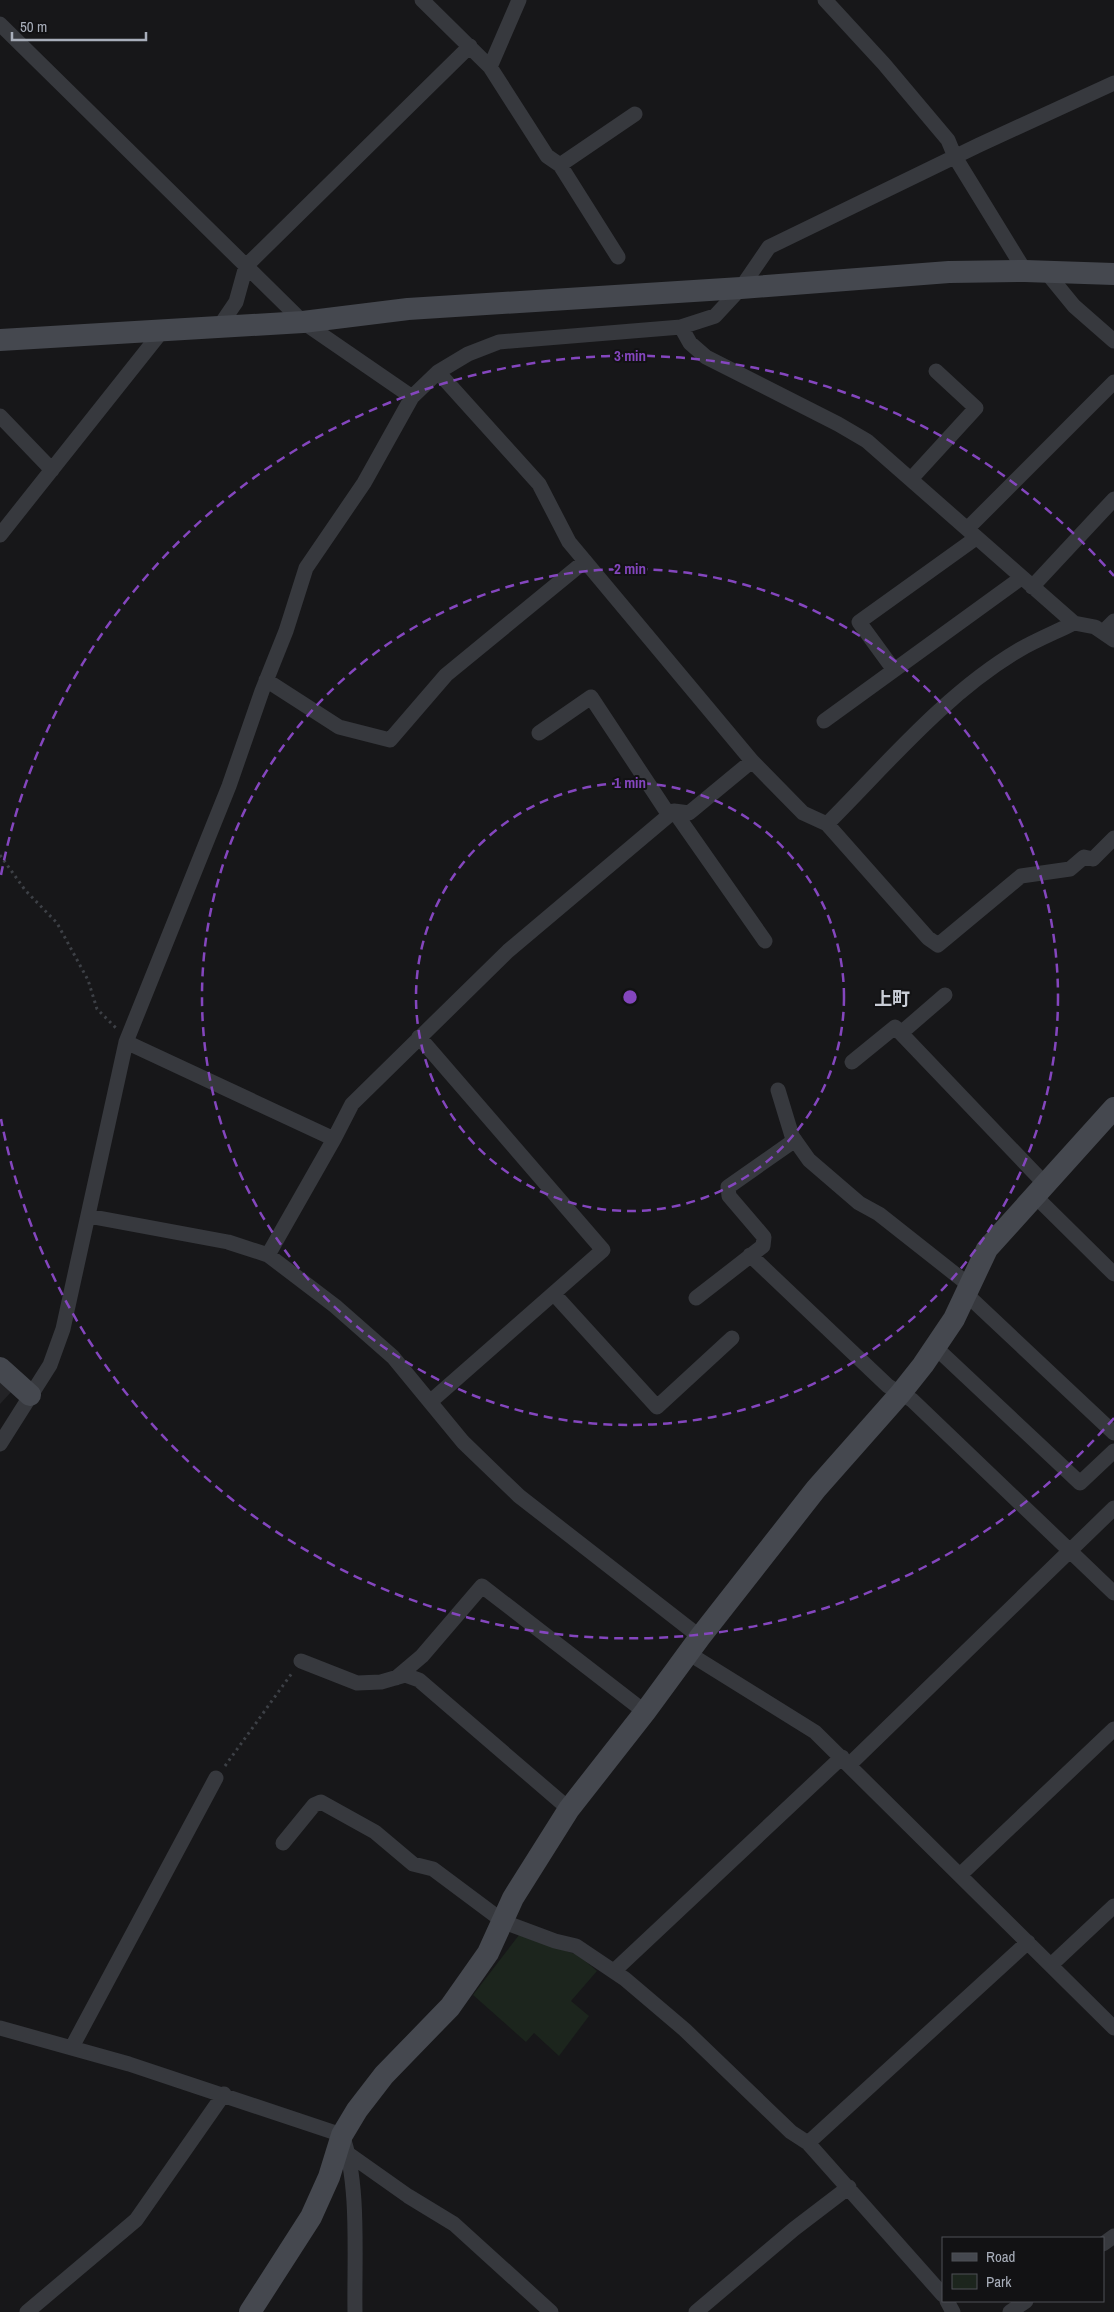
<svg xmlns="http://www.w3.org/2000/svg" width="1114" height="2312" viewBox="0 0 1114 2312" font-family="'Archivo Narrow','Noto Sans JP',sans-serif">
<rect width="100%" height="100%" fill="#171719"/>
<path fill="#232326" d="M 0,1379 L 13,1390 L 0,1404 Z"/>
<path fill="#1c251d" d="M 519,1935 L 578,1955 L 597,1971 L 571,2001 L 589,2016 L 559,2056 L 534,2033 L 526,2042 L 473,1995 Z"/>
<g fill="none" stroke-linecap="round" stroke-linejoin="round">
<path stroke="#3d4046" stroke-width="3" stroke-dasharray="2.5 4" stroke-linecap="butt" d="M 0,855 L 25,890 L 57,923 L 88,980 L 97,1009 L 116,1028
M 225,1766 L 292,1673"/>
<path stroke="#37393e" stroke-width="15" d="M 422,0 L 490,67 L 547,156 L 560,165 L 618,257
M 825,0 L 884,64 L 948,140 L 955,157 L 1025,271
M 0,24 L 303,322 L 412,397
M 490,67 L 519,0
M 560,165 L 635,114
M 1047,273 L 1074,306 L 1114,341
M 219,327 L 236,302 L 246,266 L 470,46
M 681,327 L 690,343 L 706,357 L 838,424 L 867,441 L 1074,623 L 1095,627 L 1114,640
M 438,372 L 539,484 L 569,542 L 752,761 L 803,813 L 827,824 L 928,938 L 938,945 L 1021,876 L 1070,869 L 1084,857 L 1093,859 L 1114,838
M 0,416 L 52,470
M 911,479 L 976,408 L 936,371
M 967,529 L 1114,382
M 0,535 L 162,331
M 1032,587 L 1114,499
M 1103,632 L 1114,621
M 894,670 L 859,622 L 976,538
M 266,680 L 339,727 L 390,740 L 446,675 L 585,561
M 824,721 L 1021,578
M 539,733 L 591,697 L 669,815
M 674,811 L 765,941
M 827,824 C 887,764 945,694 1019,650 C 1036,640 1056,632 1074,623
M 901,1033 L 945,995
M 419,1037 L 603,1250 L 430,1402
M 126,1042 L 334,1139
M 852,1062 L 895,1027 L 1045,1184
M 778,1090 L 792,1136 L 809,1160 L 859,1203 L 879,1214 L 969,1285
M 1035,1196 L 1114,1274
M 88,1216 L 228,1242 L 268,1255 L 335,1306 L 393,1357 L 463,1442 L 519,1496 L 700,1637
M 268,1255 L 334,1139 L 352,1104 L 508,951 L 674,811 L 689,813 L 752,761
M 750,1255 L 888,1386 L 912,1400 L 1114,1593
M 965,1293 L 1114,1433
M 554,1294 L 657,1407 L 732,1338
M 696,1298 L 763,1246 L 764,1237 L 729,1196 L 728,1187 L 795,1140
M 935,1347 L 1080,1483 L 1114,1451
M 0,1444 L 50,1365 L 63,1329 L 126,1042 L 229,786 L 262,691 L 286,631 L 306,568 L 364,483 L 412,397 L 438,372 L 468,354 L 499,342 L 681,327 L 715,316 L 741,288 L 769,247 L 979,145 L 1114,83
M 688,1653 L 815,1732 L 1114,2028
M 301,1661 L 357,1683 L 381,1682 L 405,1675 L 419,1680 L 569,1809
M 396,1678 L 422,1656 L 482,1586 L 645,1712
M 850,1764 L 1114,1508
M 283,1843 L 314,1805 L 321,1802 L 375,1832 L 413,1864 L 433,1869 L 504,1922 L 555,1941 L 576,1946 L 625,1979 L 685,2030 L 791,2132 L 808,2143 L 943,2295
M 960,1875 L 1114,1729
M 1051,1965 L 1114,1906
M 614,1971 L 842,1757
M 0,2028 L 129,2064 L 342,2135 C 360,2182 354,2260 355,2312
M 72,2047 L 216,1778
M 808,2143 L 1028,1942
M 350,2155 L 408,2196 L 454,2224 L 551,2312
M 1103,2244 L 1114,2236
M 947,2301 L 953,2312
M 27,2312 L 136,2220 L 224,2094
M 696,2312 L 794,2229 L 849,2187
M 1010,2312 L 1026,2301"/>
<path stroke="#45484f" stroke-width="22" d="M 0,340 L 303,322 L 408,309 L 741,288 L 949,272 L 1025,271 L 1114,274
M 0,1368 L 30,1395
M 250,2312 L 311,2217 L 329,2177 L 342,2135 L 357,2110 L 384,2075 L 450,2007 L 488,1953 L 513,1898 L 569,1809 L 645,1712 L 700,1637 L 816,1489 L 900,1394 L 923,1365 L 954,1319 L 987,1249 L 1114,1108"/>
</g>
<g fill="none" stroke="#8446be" stroke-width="2.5" stroke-dasharray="9 6">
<circle cx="630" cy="997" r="214"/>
<circle cx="630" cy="997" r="428"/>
<path d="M1114 1418A641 641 0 0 1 1 1119M1 875A641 641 0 0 1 1114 576"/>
</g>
<g text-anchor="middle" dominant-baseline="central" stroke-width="4" stroke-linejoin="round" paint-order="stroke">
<g font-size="18" font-weight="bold" fill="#c9cdd6" stroke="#121214">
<text x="892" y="998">上町</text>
</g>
</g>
<circle cx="630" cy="997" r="8" fill="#8446be" stroke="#121214" stroke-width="2.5"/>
<g font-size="15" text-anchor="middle" font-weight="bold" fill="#8446be" stroke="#121214" stroke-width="4" stroke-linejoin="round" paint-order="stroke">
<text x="630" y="361">3 min</text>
<text x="630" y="574">2 min</text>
<text x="630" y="788">1 min</text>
</g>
<rect x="942" y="2237" width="162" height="65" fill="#121214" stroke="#4e5056"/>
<rect x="952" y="2253" width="25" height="8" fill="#45484f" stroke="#4e5056"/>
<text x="986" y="2262" font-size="15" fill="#a8aeba">Road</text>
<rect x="952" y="2274" width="25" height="15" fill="#1c251d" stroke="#4e5056"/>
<text x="986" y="2287" font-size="15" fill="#a8aeba">Park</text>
<path d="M12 32v8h134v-8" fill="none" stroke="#a8aeba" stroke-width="2.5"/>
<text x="20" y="32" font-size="15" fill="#a8aeba" stroke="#121214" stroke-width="4" paint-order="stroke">50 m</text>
</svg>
